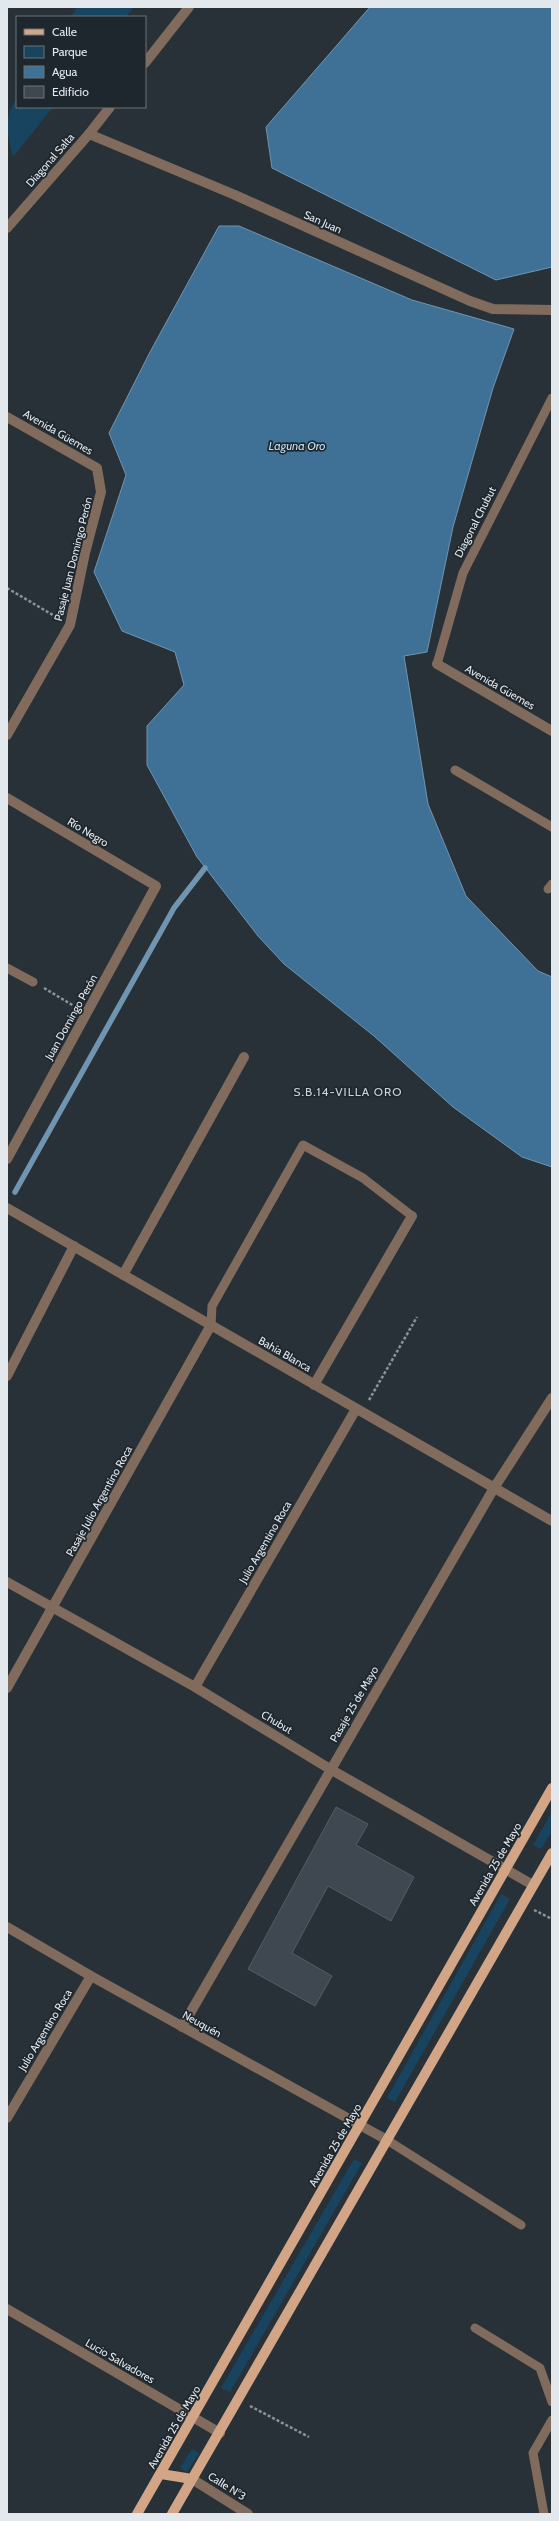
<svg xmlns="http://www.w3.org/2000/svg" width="559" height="2521" viewBox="0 0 559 2521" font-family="Cabin,sans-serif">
<rect width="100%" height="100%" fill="#283137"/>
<path fill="#194460" d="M 77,7 L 134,7 L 126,17 L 71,17 Z
M 17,98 L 17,107 L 53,107 L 13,157 C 7,131 2,121 17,98 Z
M 552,1812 L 552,1831 L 541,1849 L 533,1845 Z
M 501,1894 L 510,1899 L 395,2102 L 387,2098 Z
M 354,2159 L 362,2163 L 230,2392 L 221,2388 Z
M 192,2449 L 199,2453 L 187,2472 L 180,2468 Z"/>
<path fill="#3f7196" stroke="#7095b0" d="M 370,7 L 552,7 L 552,267 L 496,280 L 272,168 L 266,127 Z
M 219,226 L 239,226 L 412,300 L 514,329 L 493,388 L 453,527 L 427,652 L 404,656 L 428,804 L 466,896 L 538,971 L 552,977 L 552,1167 L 522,1157 L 453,1107 L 374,1036 L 284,964 L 258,936 L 197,857 L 147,765 L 147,726 L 184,685 L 175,652 L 122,631 L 94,572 L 126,475 L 109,433 L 150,352 Z"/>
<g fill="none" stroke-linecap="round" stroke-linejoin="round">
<path stroke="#7095b0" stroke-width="5.5" d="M 15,1192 L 174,908 L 205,868"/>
</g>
<path fill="#3f4850" stroke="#545d65" d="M 336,1807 L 368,1824 L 356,1845 L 414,1877 L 391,1921 L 328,1886 L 292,1953 L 332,1976 L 315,2006 L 248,1969 Z"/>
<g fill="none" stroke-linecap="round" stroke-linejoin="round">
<path stroke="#8c9398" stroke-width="2.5" stroke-dasharray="3 2" stroke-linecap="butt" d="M 7,588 L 58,618
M 44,988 L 74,1006
M 369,1400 L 417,1317
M 534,1910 L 552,1919
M 250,2406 L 309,2437"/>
<path stroke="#816b5c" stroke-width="9" d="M 437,664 L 463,573 L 552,398
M 455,770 L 552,827
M 548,889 L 552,884
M 7,968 L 33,982
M 211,1325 L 212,1306 L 303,1145 L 363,1178 L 412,1216
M 387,2140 L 521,2225
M 475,2328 L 540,2368 L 552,2402
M 544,2514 L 533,2453 L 552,2420"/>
<path stroke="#816b5c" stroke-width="10" d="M 145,63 L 189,7
M 89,134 L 110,107
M 7,417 L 97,468 L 101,492 L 85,553 L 70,625 L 7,735
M 437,664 L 552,731
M 7,798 L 156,886 L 7,1159
M 7,1208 L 552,1521
M 123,1275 L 244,1057
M 7,1376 L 74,1246
M 314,1385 L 412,1216
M 7,1582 L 195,1687 L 330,1769 L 533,1885
M 195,1687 L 356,1409
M 7,1688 L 211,1325
M 7,1927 L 91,1976 L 387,2140
M 182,2027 L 494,1488 L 552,1398
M 7,2118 L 91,1976
M 192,2479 L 248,2514"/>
<path stroke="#816b5c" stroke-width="10" d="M 7,228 L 89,134 L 235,195 L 470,301 L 493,309 L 552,310
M 7,2309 L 220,2433"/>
<path stroke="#d1a586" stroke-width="10" d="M 161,2474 L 192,2479
M 137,2514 L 552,1788
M 172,2514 L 552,1853"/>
</g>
<g text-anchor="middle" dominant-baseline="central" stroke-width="3.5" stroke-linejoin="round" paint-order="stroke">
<g font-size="11" fill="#e3e8ed" stroke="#1e272d">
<text transform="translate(50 160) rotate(-49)">Diagonal Salta</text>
<text transform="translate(323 222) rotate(24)">San Juan</text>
<text transform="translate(58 432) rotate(30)">Avenida Güemes</text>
<text transform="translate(475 522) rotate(-63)">Diagonal Chubut</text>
<text transform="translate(73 559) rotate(-76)">Pasaje Juan Domingo Perón</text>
<text transform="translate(500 687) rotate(30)">Avenida Güemes</text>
<text transform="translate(88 832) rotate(31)">Río Negro</text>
<text transform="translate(71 1017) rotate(-61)">Juan Domingo Perón</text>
<text transform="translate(285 1354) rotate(30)">Bahía Blanca</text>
<text transform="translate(99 1501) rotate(-61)">Pasaje Julio Argentino Roca</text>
<text transform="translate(265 1542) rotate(-60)">Julio Argentino Roca</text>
<text transform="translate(354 1704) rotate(-60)">Pasaje 25 de Mayo</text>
<text transform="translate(277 1722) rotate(31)">Chubut</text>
<text transform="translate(495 1864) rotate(-60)">Avenida 25 de Mayo</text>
<text transform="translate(202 2024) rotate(29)">Neuquén</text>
<text transform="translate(45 2030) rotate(-59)">Julio Argentino Roca</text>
<text transform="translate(335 2145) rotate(-60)">Avenida 25 de Mayo</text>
<text transform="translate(120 2361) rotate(30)">Lucio Salvadores</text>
<text transform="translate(174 2427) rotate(-60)">Avenida 25 de Mayo</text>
<text transform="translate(227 2486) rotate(32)">Calle N°3</text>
</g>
<g font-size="12" font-style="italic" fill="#c2dff6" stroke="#1e272d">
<text x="297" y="445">Laguna Oro</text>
</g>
<g font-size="12" letter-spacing="1" fill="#c9d4dd" stroke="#1e272d">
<text x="348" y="1091">S.B.14-VILLA ORO</text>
</g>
</g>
<rect width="559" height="2521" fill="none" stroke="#e3e8ed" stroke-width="16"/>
<rect x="16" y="16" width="130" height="92" fill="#1e272d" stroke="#6d747a"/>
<rect x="24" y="29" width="20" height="6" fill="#d1a586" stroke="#6d747a"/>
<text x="52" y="36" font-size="12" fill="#e3e8ed">Calle</text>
<rect x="24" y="46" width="20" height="12" fill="#194460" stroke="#6d747a"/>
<text x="52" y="56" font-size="12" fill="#e3e8ed">Parque</text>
<rect x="24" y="66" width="20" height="12" fill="#3f7196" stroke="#6d747a"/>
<text x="52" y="76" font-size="12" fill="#e3e8ed">Agua</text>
<rect x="24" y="86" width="20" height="12" fill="#3f4850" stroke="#6d747a"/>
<text x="52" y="96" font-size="12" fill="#e3e8ed">Edificio</text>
</svg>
